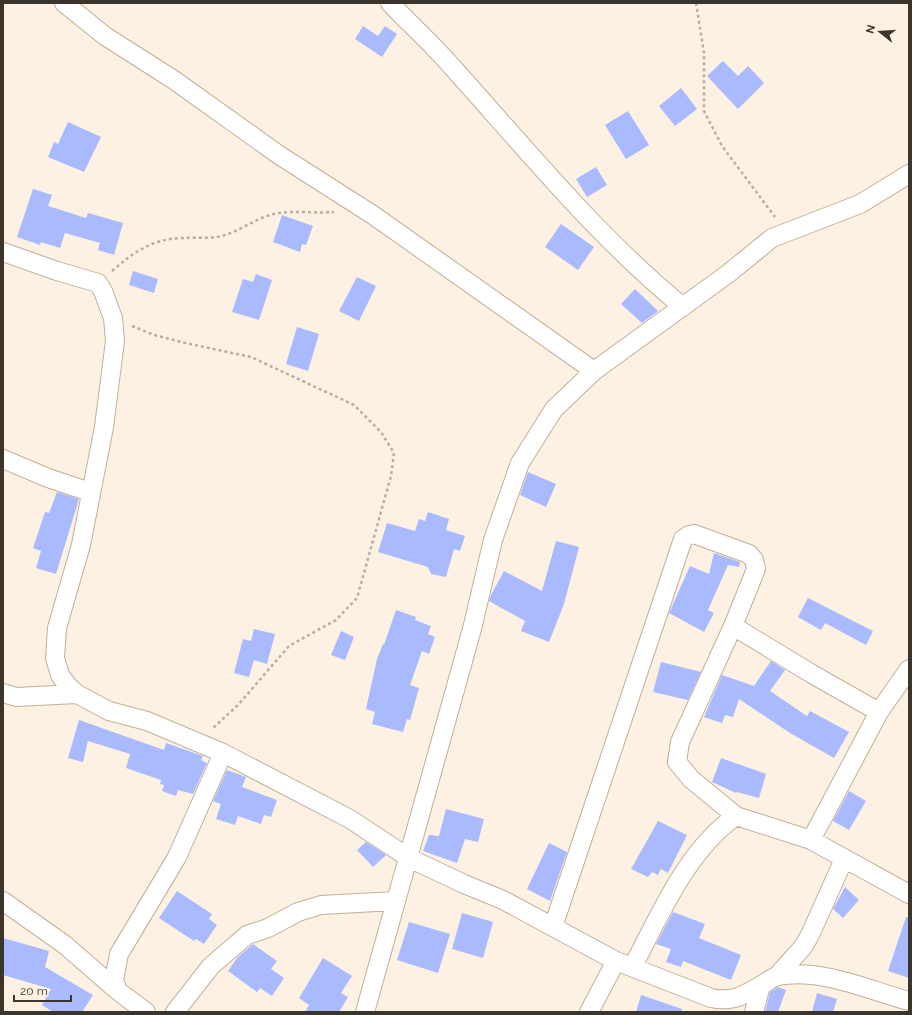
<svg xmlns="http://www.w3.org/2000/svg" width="912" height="1015" viewBox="0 0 912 1015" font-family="Raleway,sans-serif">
<rect width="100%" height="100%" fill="#fdf1e3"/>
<path fill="#aabafe" d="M 363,26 L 378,36 L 385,26 L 397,34 L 382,57 L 355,39 Z
M 723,61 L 738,76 L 748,66 L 764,83 L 738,109 L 707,76 Z
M 681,88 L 697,109 L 675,126 L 659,106 Z
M 628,111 L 649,145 L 626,159 L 605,125 Z
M 68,122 L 101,137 L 84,172 L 48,157 L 54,142 L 58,144 Z
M 596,167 L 607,185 L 587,197 L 576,179 Z
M 33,189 L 52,195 L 48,206 L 86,218 L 88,213 L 123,223 L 114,255 L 98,250 L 100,243 L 65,233 L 60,248 L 41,242 L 40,245 L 17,237 Z
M 282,215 L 313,226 L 306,245 L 302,244 L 300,252 L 273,242 Z
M 561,224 L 594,247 L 578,270 L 545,247 Z
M 133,271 L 158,279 L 154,293 L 129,285 Z
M 256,274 L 272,280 L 259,320 L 232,312 L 243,279 L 253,282 Z
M 357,277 L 376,286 L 359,321 L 339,311 Z
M 635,289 L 658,311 L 642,323 L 621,304 Z
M 297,327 L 319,334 L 308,371 L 286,364 Z
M 528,472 L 556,484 L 546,507 L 520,495 Z
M 57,492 L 79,499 L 56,574 L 36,568 L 41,551 L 33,548 L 45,512 L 49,513 Z
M 428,512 L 449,519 L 446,530 L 465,536 L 460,551 L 454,549 L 446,577 L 431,574 L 428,567 L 378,552 L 387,523 L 415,531 L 419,519 L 425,521 Z
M 556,541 L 579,547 L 564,604 L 549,642 L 521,631 L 525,621 L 489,601 L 491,595 L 504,571 L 542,591 Z
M 714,553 L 740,562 L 739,567 L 728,565 L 708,610 L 714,613 L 704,632 L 669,613 L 690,566 L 709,574 Z
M 808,598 L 873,631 L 866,645 L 825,623 L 821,630 L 798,617 Z
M 396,610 L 416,617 L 415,620 L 431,626 L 428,634 L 435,637 L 429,654 L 422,651 L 410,685 L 419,688 L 410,720 L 407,719 L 403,732 L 372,724 L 375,712 L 366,709 L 377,659 L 383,644 L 384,645 Z
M 254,629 L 275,634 L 267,664 L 254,660 L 249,677 L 234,673 L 243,639 L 251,641 Z
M 341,631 L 354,637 L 345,660 L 331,655 Z
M 771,661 L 785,670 L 770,691 L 807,716 L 810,711 L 849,732 L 834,758 L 790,733 L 739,699 L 733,717 L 725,715 L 722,723 L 704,717 L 722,675 L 754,686 Z
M 661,662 L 701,672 L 688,700 L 653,692 Z
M 79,720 L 164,750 L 166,743 L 203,756 L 201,760 L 207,763 L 193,794 L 178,790 L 176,796 L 162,791 L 164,785 L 160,784 L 161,780 L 126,768 L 130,754 L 88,741 L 83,762 L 68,758 Z
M 721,758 L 766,774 L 759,798 L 737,792 L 736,793 L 712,782 Z
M 227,770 L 246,777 L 242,787 L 277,800 L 271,817 L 264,815 L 261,824 L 238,816 L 235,825 L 216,819 L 221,804 L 213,801 Z
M 849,791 L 866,801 L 849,830 L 833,821 Z
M 446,809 L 484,819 L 478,842 L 465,839 L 457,863 L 423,851 L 429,835 L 439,836 Z
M 658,821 L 687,835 L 668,873 L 661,869 L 658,875 L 652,872 L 648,877 L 631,869 Z
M 366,842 L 386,855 L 373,867 L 357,850 Z
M 549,843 L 567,852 L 550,901 L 527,889 Z
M 845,887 L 859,900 L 843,918 L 833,909 Z
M 177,891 L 212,914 L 209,919 L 217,925 L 204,944 L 196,939 L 194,941 L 159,918 Z
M 673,912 L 705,924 L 699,938 L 741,955 L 731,980 L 683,961 L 681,967 L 666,962 L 671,949 L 656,944 Z
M 462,913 L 493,922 L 483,958 L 452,949 Z
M 906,917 L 909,917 L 909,978 L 888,971 Z
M 409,922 L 450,934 L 438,973 L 397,960 Z
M 3,938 L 49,951 L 45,967 L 93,995 L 82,1012 L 53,1012 L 42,1005 L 51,989 L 3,975 Z
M 253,944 L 277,961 L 271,969 L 284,978 L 272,996 L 260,988 L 257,992 L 228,971 L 237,958 Z
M 323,958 L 352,976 L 341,993 L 348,997 L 339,1012 L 305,1012 L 309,1005 L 299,998 Z
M 778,987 L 786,990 L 778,1012 L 765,1012 L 770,992 Z
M 817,993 L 837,999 L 833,1012 L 812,1012 Z
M 641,995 L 682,1009 L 681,1012 L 636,1012 Z"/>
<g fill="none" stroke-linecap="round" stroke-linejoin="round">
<g stroke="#c2af98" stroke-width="20">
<path id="minor" d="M 64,3 L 105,36 L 174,80 L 279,155 L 373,215 L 594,371
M 390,3 C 408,22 428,40 445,59 C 522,144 594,234 683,307
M 3,252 L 57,271 L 98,283 L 103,291 L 113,318 L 115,341 L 104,427 L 81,545 L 57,628 L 55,658 L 60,675 L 68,686 L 77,694 L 109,711 L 147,721 L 223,753 L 350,819 L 409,858 L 464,884 L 503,900 L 616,961 L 711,998 C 735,1003 745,994 765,983 C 769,980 774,977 778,976 C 822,968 868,990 909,1001
M 3,459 L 48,478 L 90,492
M 733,626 L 812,674 L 879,712
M 3,693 L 16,697 L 77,694
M 811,840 L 879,712 L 909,669
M 3,901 L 65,945 L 118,991
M 553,927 L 683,539 L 689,535 L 694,534 L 749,554 L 754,560 L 756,569 L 733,626 L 680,742 L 677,762 L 691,779 L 736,816
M 633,966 C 660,915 687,850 736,816 L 811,840 L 909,894
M 777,976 L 803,947 L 810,935 L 844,859
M 146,1012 L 118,991 L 114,980 L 119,954 L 177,857 L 223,753
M 175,1012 L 211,966 L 247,935 L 268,928 L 298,912 L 321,905 L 395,901
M 365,1012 L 472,629 L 493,540 L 520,463 L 554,409 L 594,371 L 729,273 L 772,238 L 860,204 L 909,174
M 589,1012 L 616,961
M 754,1012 L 761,985"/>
</g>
<path stroke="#b8aea1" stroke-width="2.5" stroke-dasharray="3 3" stroke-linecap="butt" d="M 696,3 L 704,53 L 704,111 L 722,146 L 775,217
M 112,271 C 134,252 152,239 182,238 C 195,237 209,239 222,236 C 239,231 254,220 270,215 C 290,209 313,214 334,212
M 132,326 L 154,335 L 181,342 L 251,357 L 354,405 L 381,432 L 394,453 L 391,476 L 357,598 L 336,620 L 289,646 L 238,705 L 212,729"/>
<use href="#minor" stroke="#fff" stroke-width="18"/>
</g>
<rect width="912" height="1015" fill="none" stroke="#3c352b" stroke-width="8"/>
<g transform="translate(880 32) rotate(287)" stroke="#fdf1e3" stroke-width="3" paint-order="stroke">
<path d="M0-3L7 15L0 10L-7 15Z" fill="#3c352b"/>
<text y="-6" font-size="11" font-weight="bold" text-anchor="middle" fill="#3c352b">N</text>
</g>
<path d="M14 995v6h57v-6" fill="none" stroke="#3c352b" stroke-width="2"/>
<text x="20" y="995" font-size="12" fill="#3c352b" stroke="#fdf1e3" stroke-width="3" paint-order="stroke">20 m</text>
</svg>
